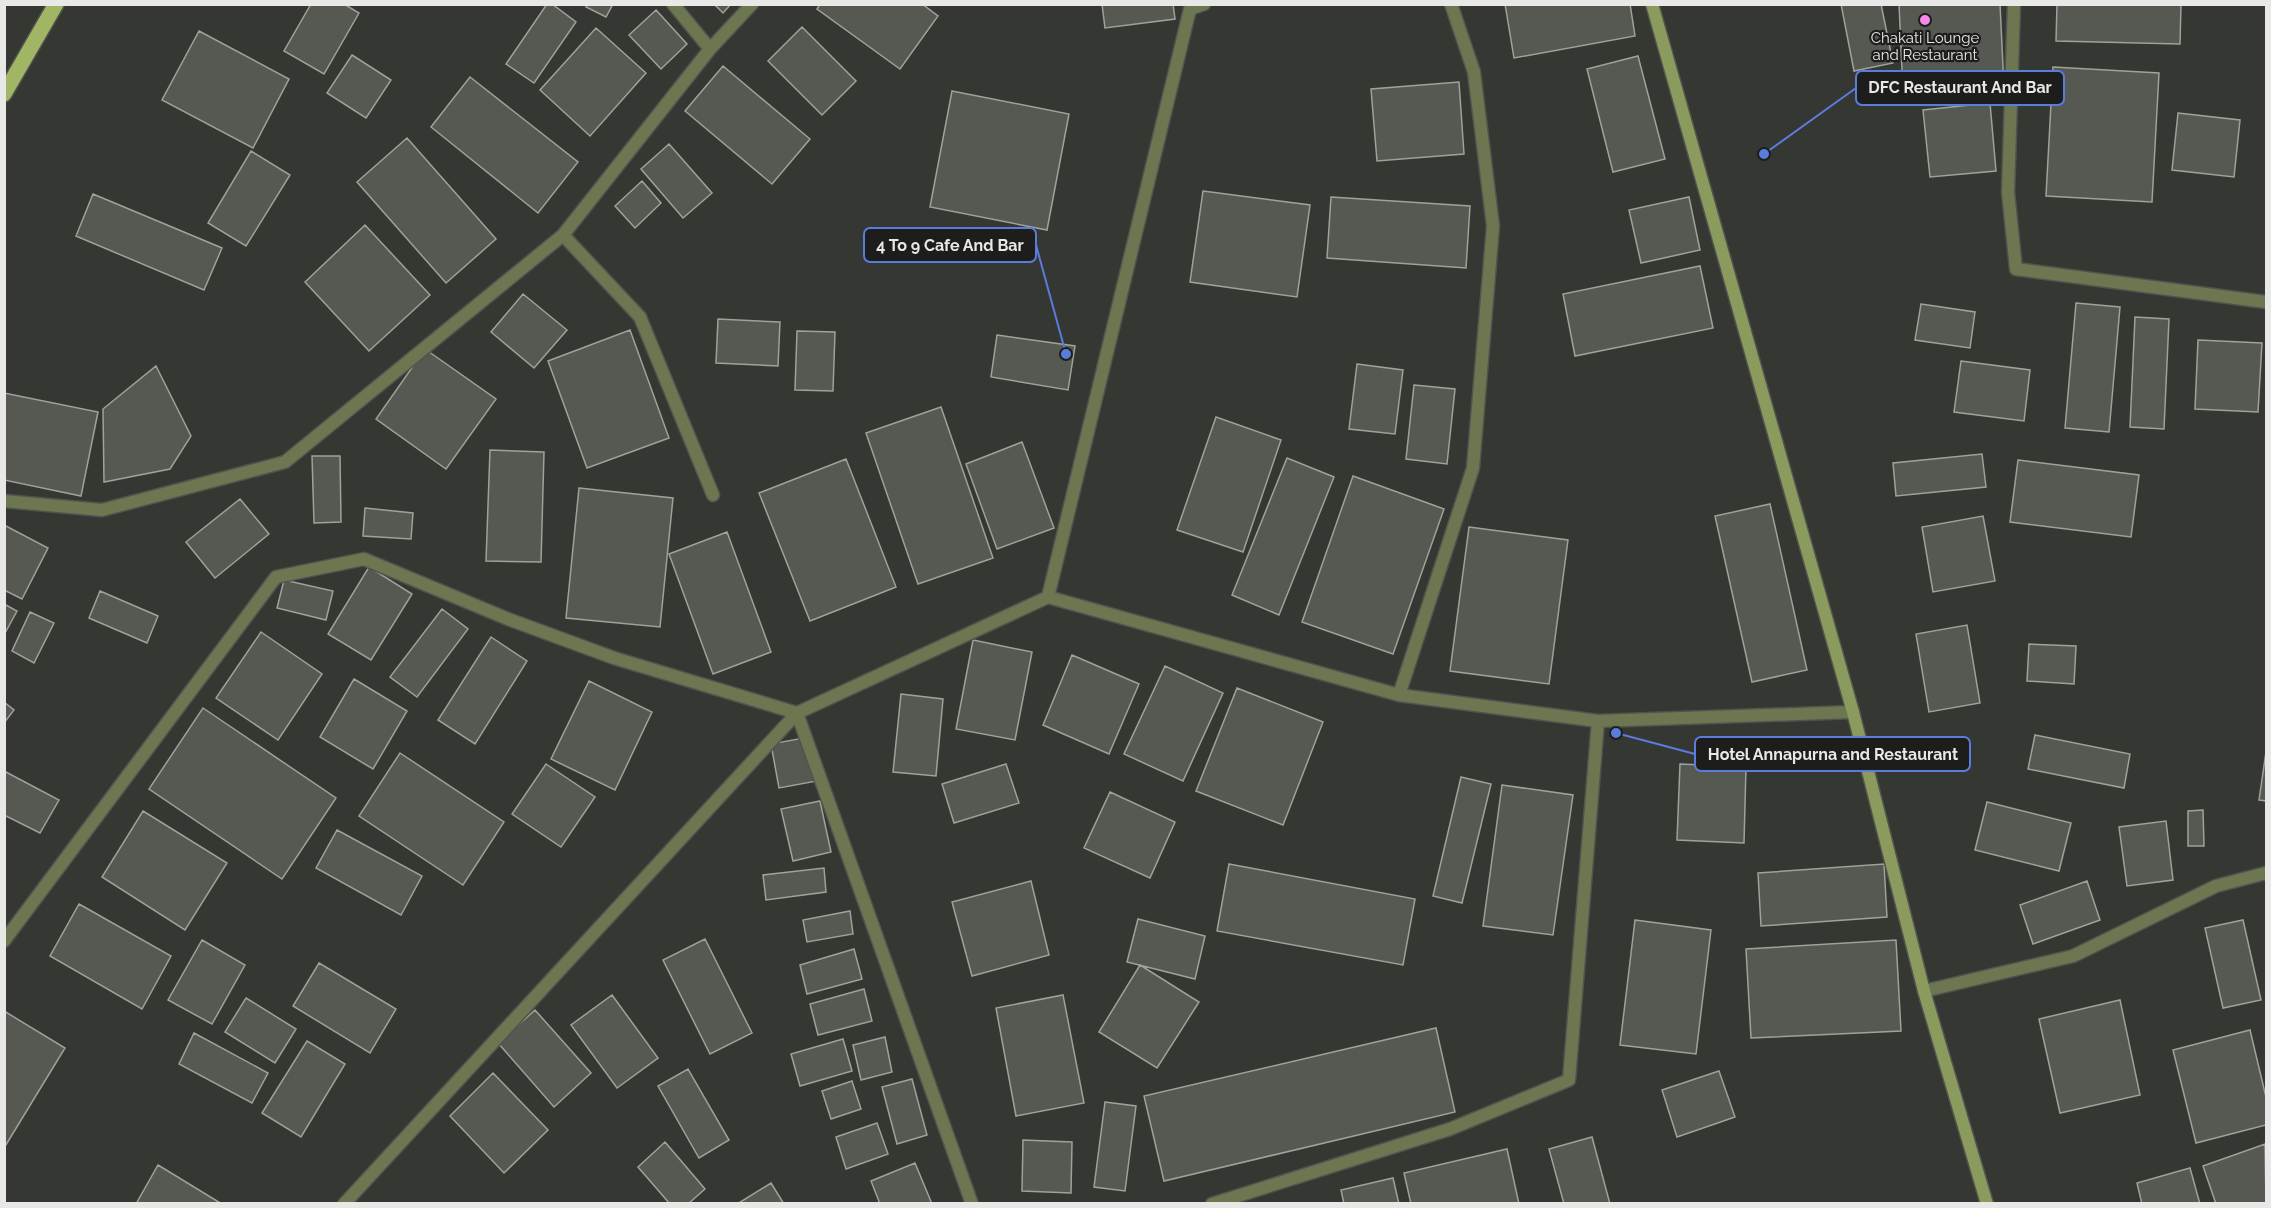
<svg xmlns="http://www.w3.org/2000/svg" width="2271" height="1208" viewBox="0 0 2271 1208" font-family="Raleway,sans-serif">
<rect width="100%" height="100%" fill="#353732"/>
<path fill="#565852" stroke="#9fa29b" stroke-width="1.5" d="M 311,4 L 344,4 L 359,13 L 324,74 L 284,51 Z
M 547,4 L 552,4 L 576,22 L 534,83 L 506,64 Z
M 588,4 L 613,4 L 606,17 L 586,7 Z
M 714,4 L 731,4 L 723,13 Z
M 820,4 L 922,4 L 938,16 L 900,69 L 817,9 Z
M 1102,4 L 1173,4 L 1175,19 L 1105,28 Z
M 1505,4 L 1630,4 L 1635,36 L 1514,58 Z
M 1841,4 L 1881,4 L 1893,63 L 1854,71 Z
M 1899,4 L 2000,4 L 2004,88 L 1903,92 Z
M 2057,4 L 2181,4 L 2180,44 L 2056,41 Z
M 656,10 L 687,44 L 661,69 L 629,35 Z
M 802,27 L 856,81 L 822,115 L 768,61 Z
M 596,28 L 646,73 L 590,136 L 540,90 Z
M 199,31 L 289,79 L 253,148 L 162,100 Z
M 352,55 L 391,80 L 366,118 L 327,93 Z
M 1638,56 L 1665,159 L 1613,172 L 1587,69 Z
M 723,66 L 810,139 L 772,184 L 685,111 Z
M 2053,67 L 2159,73 L 2152,202 L 2046,196 Z
M 470,77 L 578,162 L 538,213 L 431,127 Z
M 1459,82 L 1464,154 L 1377,161 L 1371,89 Z
M 952,91 L 1069,114 L 1047,230 L 930,207 Z
M 1990,103 L 1996,171 L 1930,177 L 1923,110 Z
M 2178,113 L 2240,120 L 2234,177 L 2172,170 Z
M 407,138 L 496,239 L 446,283 L 357,182 Z
M 669,144 L 712,193 L 683,218 L 641,169 Z
M 251,151 L 290,175 L 246,246 L 208,223 Z
M 642,181 L 661,203 L 635,228 L 615,206 Z
M 1203,191 L 1310,205 L 1297,297 L 1190,282 Z
M 93,194 L 222,248 L 204,290 L 76,236 Z
M 1331,197 L 1470,206 L 1466,268 L 1327,258 Z
M 1689,197 L 1700,250 L 1641,263 L 1629,210 Z
M 365,225 L 430,295 L 369,351 L 305,282 Z
M 1700,266 L 1713,328 L 1575,356 L 1563,294 Z
M 523,294 L 567,330 L 534,368 L 491,332 Z
M 2076,303 L 2120,307 L 2109,432 L 2065,428 Z
M 1921,304 L 1975,312 L 1970,348 L 1915,340 Z
M 2135,317 L 2169,319 L 2164,429 L 2130,427 Z
M 718,319 L 780,322 L 778,366 L 716,363 Z
M 630,330 L 669,438 L 587,468 L 548,361 Z
M 797,331 L 835,332 L 833,391 L 795,390 Z
M 997,335 L 1075,346 L 1068,390 L 991,377 Z
M 2198,340 L 2262,343 L 2258,412 L 2195,409 Z
M 425,349 L 496,399 L 446,469 L 376,419 Z
M 1961,361 L 2030,370 L 2024,421 L 1954,412 Z
M 1357,364 L 1403,370 L 1395,434 L 1349,429 Z
M 156,366 L 191,436 L 170,469 L 104,482 L 103,409 Z
M 1414,385 L 1455,389 L 1447,464 L 1406,459 Z
M 4,393 L 98,412 L 81,496 L 4,480 Z
M 941,407 L 993,558 L 918,584 L 866,433 Z
M 1216,417 L 1281,440 L 1243,552 L 1177,530 Z
M 1022,442 L 1054,528 L 997,549 L 966,464 Z
M 490,450 L 544,452 L 541,562 L 486,561 Z
M 1982,454 L 1986,487 L 1896,496 L 1893,463 Z
M 312,456 L 340,456 L 341,522 L 314,523 Z
M 1287,458 L 1334,477 L 1279,615 L 1232,595 Z
M 846,459 L 896,587 L 810,621 L 759,493 Z
M 2018,460 L 2139,475 L 2131,537 L 2010,522 Z
M 1353,476 L 1444,509 L 1393,654 L 1302,622 Z
M 579,488 L 673,498 L 660,627 L 566,618 Z
M 240,499 L 269,534 L 215,578 L 186,542 Z
M 1770,504 L 1807,670 L 1752,682 L 1715,516 Z
M 365,508 L 413,513 L 411,539 L 363,536 Z
M 1983,516 L 1995,581 L 1933,592 L 1922,527 Z
M 4,525 L 48,548 L 22,599 L 4,590 Z
M 1469,527 L 1568,540 L 1549,684 L 1450,671 Z
M 727,532 L 771,652 L 713,674 L 669,554 Z
M 369,567 L 412,594 L 371,660 L 328,634 Z
M 284,580 L 333,591 L 326,620 L 277,608 Z
M 100,591 L 158,616 L 147,643 L 89,618 Z
M 4,604 L 17,611 L 4,635 Z
M 442,609 L 468,629 L 417,697 L 390,677 Z
M 30,612 L 54,623 L 34,663 L 12,651 Z
M 1967,625 L 1980,703 L 1929,712 L 1916,634 Z
M 261,632 L 322,674 L 278,740 L 216,698 Z
M 491,637 L 527,661 L 475,744 L 438,720 Z
M 973,640 L 1032,652 L 1015,740 L 956,729 Z
M 2029,644 L 2076,646 L 2074,684 L 2027,681 Z
M 1072,655 L 1139,684 L 1109,754 L 1043,725 Z
M 1165,666 L 1223,693 L 1183,781 L 1124,754 Z
M 354,679 L 407,711 L 373,769 L 320,737 Z
M 589,681 L 652,712 L 615,790 L 551,759 Z
M 1237,688 L 1323,722 L 1283,825 L 1196,791 Z
M 901,694 L 943,699 L 936,776 L 893,772 Z
M 4,702 L 14,710 L 4,723 Z
M 203,708 L 336,798 L 282,879 L 149,789 Z
M 2035,735 L 2130,754 L 2124,788 L 2028,769 Z
M 809,737 L 817,781 L 779,788 L 771,744 Z
M 2266,752 L 2266,801 L 2259,800 Z
M 400,753 L 504,822 L 463,885 L 359,816 Z
M 546,764 L 595,797 L 561,847 L 512,814 Z
M 1006,764 L 1019,803 L 954,823 L 942,784 Z
M 1680,764 L 1746,767 L 1744,843 L 1677,840 Z
M 4,771 L 59,800 L 40,833 L 4,815 Z
M 1461,777 L 1491,784 L 1462,903 L 1433,896 Z
M 1502,785 L 1573,795 L 1553,935 L 1483,926 Z
M 1110,792 L 1175,822 L 1150,878 L 1084,848 Z
M 820,801 L 831,852 L 793,861 L 781,809 Z
M 1987,802 L 2071,823 L 2059,871 L 1975,850 Z
M 2203,810 L 2204,846 L 2188,846 L 2188,811 Z
M 143,811 L 227,863 L 185,930 L 102,877 Z
M 2166,821 L 2173,880 L 2127,886 L 2119,827 Z
M 337,830 L 422,876 L 401,915 L 316,868 Z
M 1229,864 L 1415,899 L 1403,965 L 1217,931 Z
M 1884,864 L 1887,917 L 1761,926 L 1758,873 Z
M 824,868 L 826,892 L 766,900 L 763,875 Z
M 1031,881 L 1049,955 L 972,976 L 952,902 Z
M 2087,881 L 2100,920 L 2033,944 L 2020,905 Z
M 79,904 L 171,956 L 142,1009 L 50,956 Z
M 850,911 L 853,934 L 807,942 L 803,920 Z
M 1138,919 L 1205,936 L 1195,979 L 1127,962 Z
M 1635,920 L 1711,930 L 1696,1054 L 1620,1045 Z
M 2243,920 L 2261,1000 L 2223,1008 L 2205,928 Z
M 705,939 L 752,1033 L 710,1054 L 663,960 Z
M 202,940 L 245,965 L 212,1024 L 168,1000 Z
M 1896,940 L 1901,1031 L 1751,1038 L 1746,949 Z
M 854,949 L 862,979 L 807,994 L 800,965 Z
M 319,963 L 396,1009 L 370,1053 L 293,1006 Z
M 1140,965 L 1199,1002 L 1157,1068 L 1099,1032 Z
M 864,989 L 872,1021 L 818,1035 L 810,1004 Z
M 612,995 L 658,1058 L 617,1088 L 571,1025 Z
M 1063,995 L 1084,1103 L 1016,1116 L 996,1008 Z
M 246,998 L 296,1029 L 275,1063 L 225,1032 Z
M 2120,1000 L 2140,1095 L 2060,1113 L 2039,1019 Z
M 535,1010 L 591,1073 L 554,1107 L 498,1043 Z
M 4,1011 L 65,1048 L 4,1148 Z
M 1436,1028 L 1455,1112 L 1164,1181 L 1144,1096 Z
M 2250,1030 L 2266,1097 L 2266,1125 L 2196,1143 L 2173,1050 Z
M 194,1033 L 268,1073 L 252,1103 L 179,1064 Z
M 885,1037 L 892,1072 L 861,1080 L 853,1045 Z
M 843,1039 L 852,1071 L 800,1086 L 791,1054 Z
M 307,1041 L 345,1064 L 301,1137 L 262,1113 Z
M 688,1069 L 729,1140 L 699,1158 L 658,1086 Z
M 1719,1071 L 1735,1117 L 1677,1137 L 1662,1090 Z
M 493,1073 L 548,1130 L 504,1173 L 450,1116 Z
M 912,1079 L 927,1135 L 897,1144 L 882,1087 Z
M 852,1081 L 861,1109 L 831,1119 L 822,1091 Z
M 1105,1102 L 1136,1106 L 1125,1191 L 1094,1187 Z
M 877,1123 L 888,1154 L 846,1169 L 836,1137 Z
M 1592,1137 L 1610,1204 L 1564,1204 L 1549,1149 Z
M 1023,1140 L 1072,1142 L 1071,1193 L 1022,1191 Z
M 665,1142 L 705,1189 L 688,1204 L 670,1204 L 638,1167 Z
M 2265,1144 L 2266,1204 L 2216,1204 L 2203,1166 Z
M 1507,1149 L 1519,1204 L 1411,1204 L 1404,1173 Z
M 915,1163 L 932,1204 L 880,1204 L 871,1181 Z
M 158,1165 L 222,1204 L 136,1204 Z
M 2190,1168 L 2200,1204 L 2142,1204 L 2137,1183 Z
M 1393,1178 L 1399,1204 L 1344,1204 L 1341,1190 Z
M 771,1183 L 784,1204 L 737,1204 Z"/>
<g fill="none" stroke-linecap="round" stroke-linejoin="round">
<g stroke="#52534f" stroke-width="15">
<path id="lane" d="M 4,941 L 276,577 L 364,559 L 508,619 L 614,658 L 797,713"/>
</g>
<g stroke="#52534f" stroke-width="15">
<path id="street" d="M 673,4 L 710,49
M 2014,4 L 2008,192 L 2016,269 L 2266,302
M 563,235 L 640,317 L 713,495
M 4,501 L 102,510 L 285,462 L 563,235 L 710,49 L 752,4
M 1048,597 L 1190,9 L 1204,4
M 1399,695 L 1473,468 L 1493,226 L 1474,72 L 1451,4
M 797,713 L 972,1204
M 1924,991 L 2073,956 L 2216,886 L 2266,873
M 344,1204 L 797,713 L 1048,597 L 1399,695 L 1598,721
M 1212,1204 L 1450,1129 L 1569,1080 L 1598,721 L 1853,712"/>
</g>
<g stroke="#52534f" stroke-width="15">
<path id="secondary" d="M 1652,4 L 1853,712 L 1924,991 L 1987,1204"/>
</g>
<g stroke="#52534f" stroke-width="18">
<path id="primary" d="M 4,94 L 56,4"/>
</g>
<use href="#lane" stroke="#6c7751" stroke-width="12"/>
<use href="#street" stroke="#6c7751" stroke-width="12"/>
<use href="#secondary" stroke="#8a9b5d" stroke-width="12"/>
<use href="#primary" stroke="#a1b665" stroke-width="15"/>
</g>
<circle fill="#f788eb" stroke="#1d1e1c" stroke-width="2" cx="1925" cy="20" r="6"/>
<g text-anchor="middle" dominant-baseline="central" stroke-width="4.5" stroke-linejoin="round" paint-order="stroke">
<g font-size="15" fill="#e8e9e6" stroke="#1d1e1c">
<text x="1925" y="38">Chakati Lounge<tspan x="1925" dy="17">and Restaurant</tspan></text>
</g>
</g>
<path fill="none" stroke="#5a7cdc" stroke-width="2" d="M1764 154L1856 88M1066 354L1036 245M1616 733L1695 754"/>
<g fill="#5a7cdc" stroke="#1d1e1c" stroke-width="2">
<circle cx="1764" cy="154" r="6"/>
<circle cx="1066" cy="354" r="6"/>
<circle cx="1616" cy="733" r="6"/>
</g>
<g fill="#1d1e1c" stroke="#5a7cdc" stroke-width="2">
<rect x="1856" y="71" width="208" height="34" rx="6"/>
<rect x="864" y="228" width="172" height="34" rx="6"/>
<rect x="1695" y="737" width="275" height="34" rx="6"/>
</g>
<g font-size="16" text-anchor="middle" font-weight="bold" fill="#e8e9e6">
<text x="1960" y="93">DFC Restaurant And Bar</text>
<text x="950" y="251">4 To 9 Cafe And Bar</text>
<text x="1833" y="760">Hotel Annapurna and Restaurant</text>
</g>
<rect width="2271" height="1208" fill="none" stroke="#e8e9e6" stroke-width="12"/>
</svg>
